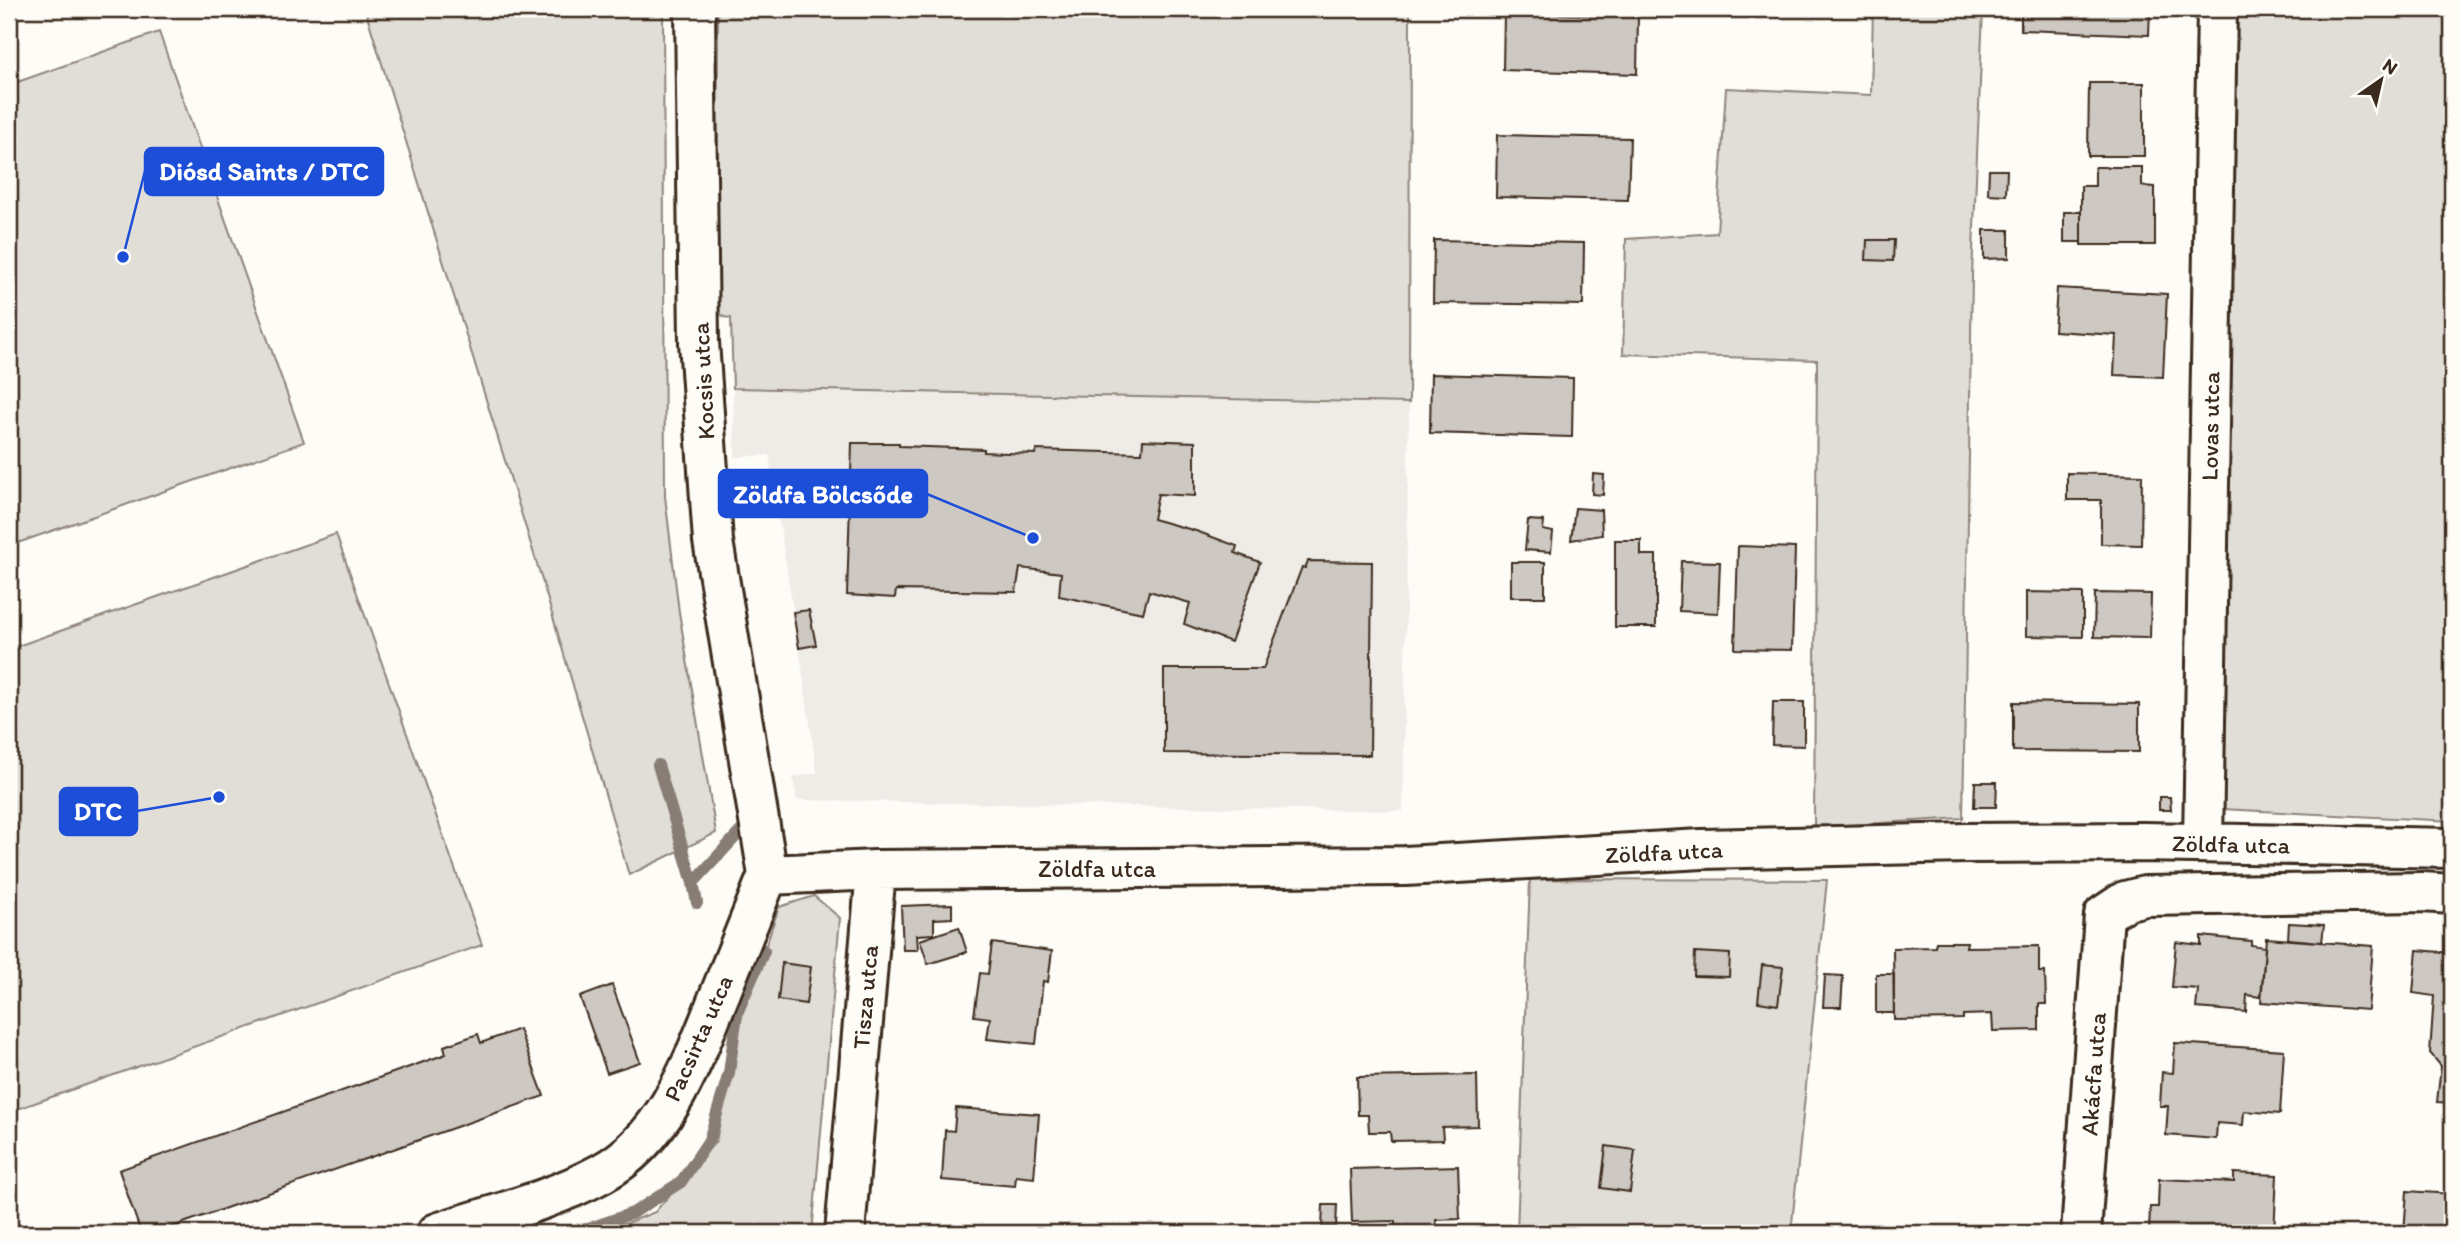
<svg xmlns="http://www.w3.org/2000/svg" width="2461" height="1242" viewBox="0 0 2461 1242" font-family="Itim,sans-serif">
<rect width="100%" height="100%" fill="#fdfcf7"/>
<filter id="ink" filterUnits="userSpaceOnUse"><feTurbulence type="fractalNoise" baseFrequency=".0143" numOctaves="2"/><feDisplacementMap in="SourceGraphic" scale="14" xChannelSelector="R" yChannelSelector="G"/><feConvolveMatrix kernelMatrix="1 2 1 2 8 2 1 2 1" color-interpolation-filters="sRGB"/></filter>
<g filter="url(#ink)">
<path fill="#efece7" d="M 733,388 L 1409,403 L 1403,811 L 797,800 L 793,777 L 817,773 L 799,648 L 769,455 L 735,457 Z"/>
<path fill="#e1ded7" stroke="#8e847a" stroke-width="2" d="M 365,9 L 663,9 L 665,496 L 679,612 L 716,833 L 629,875 L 542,580 Z
M 718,9 L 1410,9 L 1409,403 L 733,388 L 731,318 L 724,317 L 717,311 Z
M 1873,9 L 1983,9 L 1972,276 L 1963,818 L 1814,827 L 1817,360 L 1623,354 L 1626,239 L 1717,233 L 1726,88 L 1871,95 Z
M 2235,9 L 2452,9 L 2452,821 L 2222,809 Z
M 159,32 L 304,442 L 9,546 L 9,85 Z
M 336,534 L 482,945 L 9,1112 L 9,649 Z
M 1530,879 L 1827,880 L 1791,1233 L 1517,1233 Z
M 814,896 L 840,918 L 812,1233 L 603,1233 L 655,1212 L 716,1141 L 743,1012 L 779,907 Z"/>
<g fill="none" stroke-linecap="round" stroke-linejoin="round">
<path stroke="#887d74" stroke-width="12" d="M 658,765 L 693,883
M 697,903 L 693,883 L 740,832
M 576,1233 L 633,1213 L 681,1182 L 709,1140 L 729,1073 L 737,1013 L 764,951 L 746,939"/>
</g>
<path fill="#cdc8c2" stroke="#3b2a1e" stroke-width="2" d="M 2021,9 L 2150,9 L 2149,35 L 2021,30 Z
M 1504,13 L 1638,16 L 1637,74 L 1503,70 Z
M 2089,83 L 2144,83 L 2144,156 L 2088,156 Z
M 1497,135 L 1630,138 L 1628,200 L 1496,197 Z
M 2095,167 L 2142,167 L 2142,186 L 2155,187 L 2155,245 L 2081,245 L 2081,186 L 2095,186 Z
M 1989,170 L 2007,170 L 2006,195 L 1988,194 Z
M 2064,212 L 2081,212 L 2081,242 L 2064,242 Z
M 1984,230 L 2009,230 L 2009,258 L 1984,259 Z
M 1434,240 L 1584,243 L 1583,305 L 1433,303 Z
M 1867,240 L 1894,240 L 1893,261 L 1866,260 Z
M 2057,288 L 2167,294 L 2163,377 L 2114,375 L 2116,335 L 2054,331 Z
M 1431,374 L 1573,378 L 1572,437 L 1430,433 Z
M 1143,440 L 1195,442 L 1195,496 L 1158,494 L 1153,519 L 1196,531 L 1237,546 L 1235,553 L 1260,562 L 1231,642 L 1184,624 L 1190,603 L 1149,591 L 1143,613 L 1059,596 L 1061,573 L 1020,568 L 1016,592 L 896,590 L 895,598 L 847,595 L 852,443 L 899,443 L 899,446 L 984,449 L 984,452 L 1035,454 L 1036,450 L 1142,453 Z
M 2067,473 L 2142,475 L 2141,545 L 2101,544 L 2101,500 L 2067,500 Z
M 1593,474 L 1604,475 L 1603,495 L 1592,494 Z
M 1575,508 L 1601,510 L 1602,535 L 1571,540 Z
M 1528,520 L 1544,521 L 1543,530 L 1553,532 L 1551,552 L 1525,550 Z
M 1615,540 L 1641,540 L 1641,555 L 1656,555 L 1656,627 L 1615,627 Z
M 1738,546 L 1795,548 L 1792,650 L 1735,649 Z
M 1308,561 L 1372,562 L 1370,755 L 1164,753 L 1164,669 L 1263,669 L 1302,567 L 1305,568 Z
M 1681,561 L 1720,562 L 1718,613 L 1679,611 Z
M 1511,562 L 1545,562 L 1545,597 L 1511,597 Z
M 2026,592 L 2083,593 L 2083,637 L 2026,636 Z
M 2095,593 L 2151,594 L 2150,638 L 2094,637 Z
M 809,610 L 816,645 L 799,648 L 793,612 Z
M 1773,702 L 1804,702 L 1804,746 L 1772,745 Z
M 2013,702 L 2139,704 L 2139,752 L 2013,751 Z
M 1975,782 L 1997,782 L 1996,807 L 1974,807 Z
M 2159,797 L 2170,797 L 2171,810 L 2159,810 Z
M 952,904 L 952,918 L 934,919 L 934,934 L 917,935 L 918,950 L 903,950 L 901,906 Z
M 2289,923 L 2324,925 L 2322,942 L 2288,939 Z
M 959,927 L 967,952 L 928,964 L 920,940 Z
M 2201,936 L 2251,941 L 2251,945 L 2265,947 L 2261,997 L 2247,995 L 2246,1012 L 2196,1008 L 2198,989 L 2172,987 L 2176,942 L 2201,945 Z
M 2266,938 L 2373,946 L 2368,1010 L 2261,1002 Z
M 1936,942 L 1967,942 L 1966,947 L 2039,946 L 2039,972 L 2045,972 L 2046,1004 L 2039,1004 L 2039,1030 L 1993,1031 L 1992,1014 L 1963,1015 L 1963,1019 L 1894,1020 L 1893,948 L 1935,947 Z
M 992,943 L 1052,951 L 1048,982 L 1043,981 L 1036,1044 L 987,1039 L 990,1018 L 974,1016 L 980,973 L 988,974 Z
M 2417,950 L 2452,953 L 2452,1103 L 2437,1102 L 2441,1066 L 2430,1053 L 2434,996 L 2413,993 Z
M 1695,952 L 1730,954 L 1729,977 L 1694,976 Z
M 782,963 L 811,967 L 806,1004 L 778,1000 Z
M 1762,965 L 1783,967 L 1778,1005 L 1758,1002 Z
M 1876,974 L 1894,974 L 1894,1013 L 1876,1013 Z
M 1825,975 L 1843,976 L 1841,1007 L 1823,1007 Z
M 612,985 L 640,1062 L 607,1073 L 580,997 Z
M 519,1029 L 544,1096 L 155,1233 L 141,1233 L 119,1170 L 446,1054 L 444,1046 L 478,1034 L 481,1043 Z
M 2175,1043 L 2284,1050 L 2280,1114 L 2244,1111 L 2243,1125 L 2217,1123 L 2216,1139 L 2166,1135 L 2168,1106 L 2160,1106 L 2162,1072 L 2173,1073 Z
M 1477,1075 L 1478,1126 L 1442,1127 L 1443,1140 L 1391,1141 L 1390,1132 L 1369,1132 L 1368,1115 L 1358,1115 L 1357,1077 Z
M 956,1108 L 1039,1114 L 1034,1178 L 1016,1176 L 1015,1186 L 942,1180 L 945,1130 L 954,1131 Z
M 1606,1146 L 1635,1150 L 1630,1192 L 1601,1188 Z
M 1458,1166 L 1460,1219 L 1436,1220 L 1436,1228 L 1395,1229 L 1395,1221 L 1352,1222 L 1350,1169 Z
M 2234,1173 L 2277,1175 L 2274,1233 L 2149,1233 L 2150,1207 L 2158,1207 L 2159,1179 L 2234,1182 Z
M 2407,1191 L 2452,1194 L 2452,1233 L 2404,1233 Z
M 1323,1205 L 1337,1205 L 1336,1227 L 1322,1227 Z
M 909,1227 L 962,1233 L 886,1233 L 887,1228 L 909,1231 Z"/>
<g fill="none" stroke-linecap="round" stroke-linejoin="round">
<g stroke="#3b2a1e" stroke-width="44">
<path id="minor" d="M 695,9 L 699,342 L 713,541 L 768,875
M 2203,843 L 2217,9
M 876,870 L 1405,866 L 1702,849 L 1967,843 L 2143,842 L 2452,848
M 768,875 L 876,870 L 845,1233
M 437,1233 C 491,1215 551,1201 602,1173 C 668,1137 694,1058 720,994 C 736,954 752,914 768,875
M 2081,1233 L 2104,915 L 2125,901 L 2145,896 L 2422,892 L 2452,894"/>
</g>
<use href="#minor" stroke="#fdfcf7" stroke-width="38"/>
</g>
</g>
<g text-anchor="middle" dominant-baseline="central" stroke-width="6" stroke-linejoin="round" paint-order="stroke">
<g font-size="24" fill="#3b2a1e" stroke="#fdfcf7">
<text transform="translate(703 381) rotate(-93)">Kocsis utca</text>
<text transform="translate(2210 426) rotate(-89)">Lovas utca</text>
<text transform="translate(2231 844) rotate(1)">Zöldfa utca</text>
<text transform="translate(1664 852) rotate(-3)">Zöldfa utca</text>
<text x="1097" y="868">Zöldfa utca</text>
<text transform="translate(865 997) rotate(-85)">Tisza utca</text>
<text transform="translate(698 1038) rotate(-66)">Pacsirta utca</text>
<text transform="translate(2093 1074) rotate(-86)">Akácfa utca</text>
</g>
</g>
<path fill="none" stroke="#1d4ed8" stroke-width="2.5" d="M123 257L145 171M1033 538L927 494M219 797L137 811"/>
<g fill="#1d4ed8" stroke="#fdfcf7" stroke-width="2.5">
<circle cx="123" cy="257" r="7"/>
<circle cx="1033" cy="538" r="7"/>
<circle cx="219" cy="797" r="7"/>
</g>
<g fill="#1d4ed8" stroke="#1d4ed8" stroke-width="2.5">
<rect x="145" y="148" width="238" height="47" rx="7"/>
<rect x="719" y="470" width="208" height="47" rx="7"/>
<rect x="60" y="788" width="77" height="47" rx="7"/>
</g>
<g font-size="26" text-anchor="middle" font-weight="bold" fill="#fff">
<text x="264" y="180">Diósd Saints / DTC</text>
<text x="823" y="503">Zöldfa Bölcsőde</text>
<text x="98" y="820">DTC</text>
</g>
<rect width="2461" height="1242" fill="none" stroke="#fdfcf7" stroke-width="35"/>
<rect x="18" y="18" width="2426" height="1207" fill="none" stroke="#3b2a1e" stroke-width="2.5" filter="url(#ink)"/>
<g transform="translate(2381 80) rotate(34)" stroke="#fdfcf7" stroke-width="5" paint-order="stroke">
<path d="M0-5L12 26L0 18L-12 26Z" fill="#3b2a1e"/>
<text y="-10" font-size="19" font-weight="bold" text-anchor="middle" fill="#3b2a1e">N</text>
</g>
</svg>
